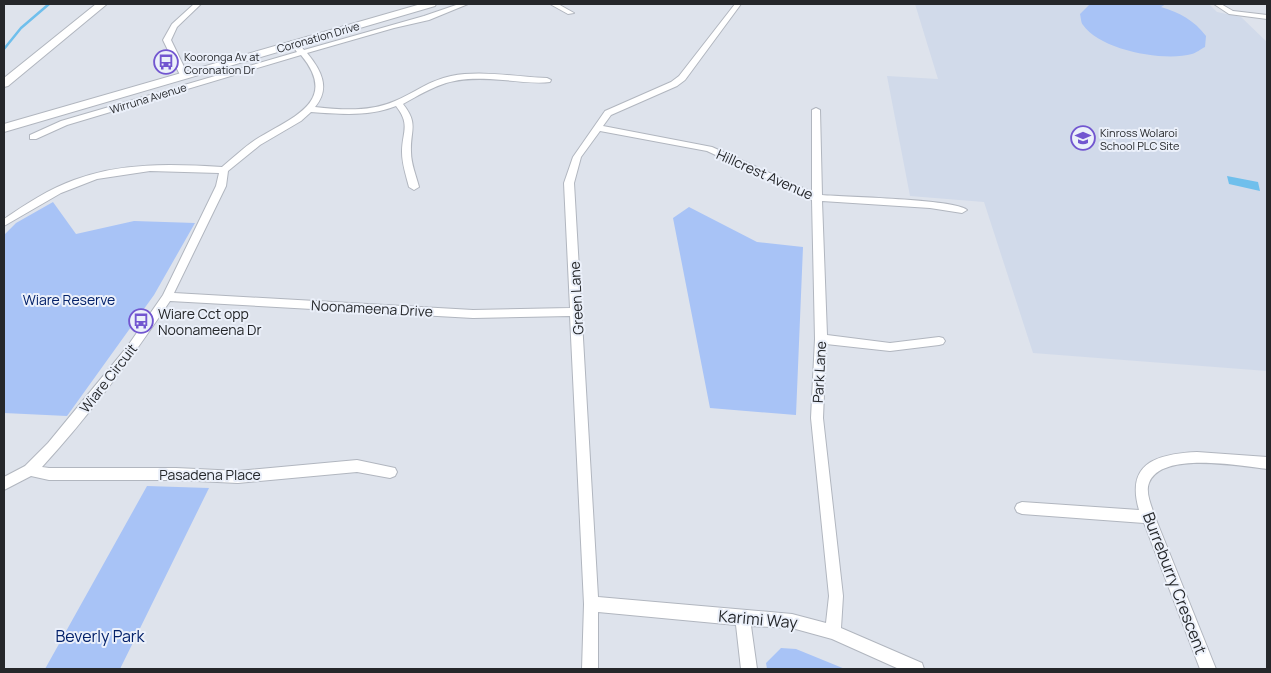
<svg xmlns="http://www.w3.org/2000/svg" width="1271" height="673" viewBox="0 0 1271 673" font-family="Manrope,sans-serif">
<rect width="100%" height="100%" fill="#dee3ec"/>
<path fill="#d1daea" d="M 915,4 L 1209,4 L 1217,12 L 1241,17 L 1267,42 L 1267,371 L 1033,353 L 984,202 L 910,196 L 887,76 L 938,79 Z"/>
<path fill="#a8c3f6" d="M 1090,4 L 1166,4 L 1161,7 C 1180,13 1194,20 1206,36 L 1205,47 C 1201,49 1196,53 1192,54 C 1164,62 1100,50 1083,25 C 1081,23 1081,18 1080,14 Z
M 53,202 L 76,234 L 134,221 L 195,223 L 154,295 L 67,416 L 4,413 L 4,235 L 16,223 Z
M 689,207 L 757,242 L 803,247 L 796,415 L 710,408 L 673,218 Z
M 147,486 L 209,488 L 120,669 L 45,669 Z
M 781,648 L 796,649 L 845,669 L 767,669 L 766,663 Z"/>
<path fill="#6fbfec" d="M 1227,176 L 1258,182 L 1260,191 L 1229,184 Z"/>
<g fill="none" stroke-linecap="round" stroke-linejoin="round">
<path stroke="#6fbfec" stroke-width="2.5" d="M 4,49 L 21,28 L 49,4"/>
<g stroke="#b1b6bf" stroke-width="2">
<path id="street" d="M 194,4 L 201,4 L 177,27 L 171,40 L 188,75 L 184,77 L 180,75 L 163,40 L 172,24 Z
M 459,4 L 468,4 L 429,20 L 394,28 L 307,53 C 321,70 331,88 315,107 C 342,110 370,112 395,101 C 414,93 430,80 451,76 C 482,70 516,77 547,78 L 551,80 L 550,82 C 535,84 518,81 503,80 C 456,76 443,81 403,104 C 419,124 410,130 411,152 C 411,164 416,175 419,187 L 414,190 L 409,187 C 406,175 402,164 402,152 C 402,132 411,125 396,106 C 369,117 340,114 311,112 L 301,121 L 260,145 L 228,171 L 226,186 L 174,293 L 473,310 L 570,308 L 564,183 L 573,157 L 605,111 L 671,82 L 679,76 L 735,4 L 741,4 L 685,80 L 677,86 L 611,115 L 603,126 L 712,147 L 812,192 L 812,110 L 816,108 L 820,110 L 822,195 C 844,197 956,199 967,210 L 962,213 L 930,208 L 822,201 L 827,335 L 890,343 L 939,337 L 943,338 L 945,341 L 943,344 L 939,345 L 890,351 L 826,344 L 823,418 L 843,596 L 841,628 L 922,663 L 924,669 L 899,669 L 832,639 L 792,628 L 751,626 L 757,669 L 741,669 L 736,625 L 598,612 L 598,669 L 582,669 L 584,604 L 570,316 L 473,318 L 170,301 C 131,359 89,416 42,467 L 49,468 L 176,468 L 238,471 L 357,460 L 395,468 L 397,472 L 395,476 L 390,478 L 357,472 L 238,483 L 176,480 L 49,480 L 31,476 L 4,490 L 4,477 L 25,466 L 48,443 L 127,347 L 163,295 L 216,186 L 219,173 L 150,171 L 97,179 L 61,193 L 4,226 L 4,219 C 26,204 49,189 74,180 C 122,162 172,164 222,167 C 233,158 243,148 255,140 C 289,118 341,103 301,55 L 67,125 L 36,139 L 30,139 L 30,135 L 61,121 L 297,52 L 290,43 L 291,41 L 297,41 L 304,50 L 424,16 ZM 600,131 L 707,151 L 812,200 L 815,339 L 811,418 L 829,596 L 826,623 L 792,614 L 598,597 L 574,183 L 581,157 Z
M 550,4 L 558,4 L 574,13 L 568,14 Z
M 1214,4 L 1221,4 L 1233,11 L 1267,15 L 1267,19 L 1229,14 Z
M 1197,452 L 1267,457 L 1267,469 C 1240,466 1161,451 1149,483 C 1145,493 1152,507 1155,517 L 1216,669 L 1200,669 L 1144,523 L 1022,514 L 1017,512 L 1015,508 L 1017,504 L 1022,502 L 1139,510 C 1125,462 1158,454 1197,452 Z"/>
</g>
<g stroke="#b1b6bf" stroke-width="2">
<path id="secondary" d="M 96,4 L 107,4 L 8,86 L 4,87 L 4,78 Z
M 421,4 L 436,4 L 435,6 L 4,132 L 4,124 Z"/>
</g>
<use href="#street" fill="#fff" fill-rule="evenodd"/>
<use href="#secondary" fill="#fff" fill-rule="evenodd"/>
</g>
<defs>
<g id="bus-ring" transform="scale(1.25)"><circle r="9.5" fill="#ebf0fa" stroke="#7256d0" stroke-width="1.5"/><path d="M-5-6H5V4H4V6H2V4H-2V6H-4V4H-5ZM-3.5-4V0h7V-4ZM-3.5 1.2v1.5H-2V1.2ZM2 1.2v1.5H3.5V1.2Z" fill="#7256d0"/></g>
<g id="school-ring" transform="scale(1.25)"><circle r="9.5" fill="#ebf0fa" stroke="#7256d0" stroke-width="1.5"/><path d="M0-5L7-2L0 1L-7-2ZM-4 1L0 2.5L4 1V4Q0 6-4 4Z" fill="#7256d0"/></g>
</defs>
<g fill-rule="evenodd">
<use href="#bus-ring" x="166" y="62"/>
<use href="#school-ring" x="1083" y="138"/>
<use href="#bus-ring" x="141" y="321"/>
</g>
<g text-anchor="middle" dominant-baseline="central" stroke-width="4" stroke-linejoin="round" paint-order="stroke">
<g font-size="11" fill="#25272a" stroke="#ebf0fa">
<text transform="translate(318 37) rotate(-16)">Coronation Drive</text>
<text transform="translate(148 98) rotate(-17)">Wirruna Avenue</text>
</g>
<g font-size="11" fill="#25272a" stroke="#ebf0fa" text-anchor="start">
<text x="184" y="56">Kooronga Av at<tspan x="184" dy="13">Coronation Dr</tspan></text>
<text x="1100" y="132">Kinross Wolaroi<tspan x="1100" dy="13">School PLC Site</tspan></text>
</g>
<g font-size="14" fill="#25272a" stroke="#ebf0fa">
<text transform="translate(765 174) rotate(24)">Hillcrest Avenue</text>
<text transform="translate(576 298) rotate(-93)">Green Lane</text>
<text transform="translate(372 308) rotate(3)">Noonameena Drive</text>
<text transform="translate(819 372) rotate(-87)">Park Lane</text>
<text transform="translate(108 378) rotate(-52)">Wiare Circuit</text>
<text x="210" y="474">Pasadena Place</text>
</g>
<g font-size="14" fill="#03216a" stroke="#ebf0fa">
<text x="69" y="299">Wiare Reserve</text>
</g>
<g font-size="14" fill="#25272a" stroke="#ebf0fa" text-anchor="start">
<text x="158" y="313">Wiare Cct opp<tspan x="158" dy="16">Noonameena Dr</tspan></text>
</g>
<g font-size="16" fill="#25272a" stroke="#ebf0fa">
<text transform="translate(1175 583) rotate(69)">Burreburry Crescent</text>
<text transform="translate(758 619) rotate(5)">Karimi Way</text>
</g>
<g font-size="16" fill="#03216a" stroke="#ebf0fa">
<text x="100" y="636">Beverly Park</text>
</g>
</g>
<rect width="1271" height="673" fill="none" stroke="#25272a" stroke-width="10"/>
</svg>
